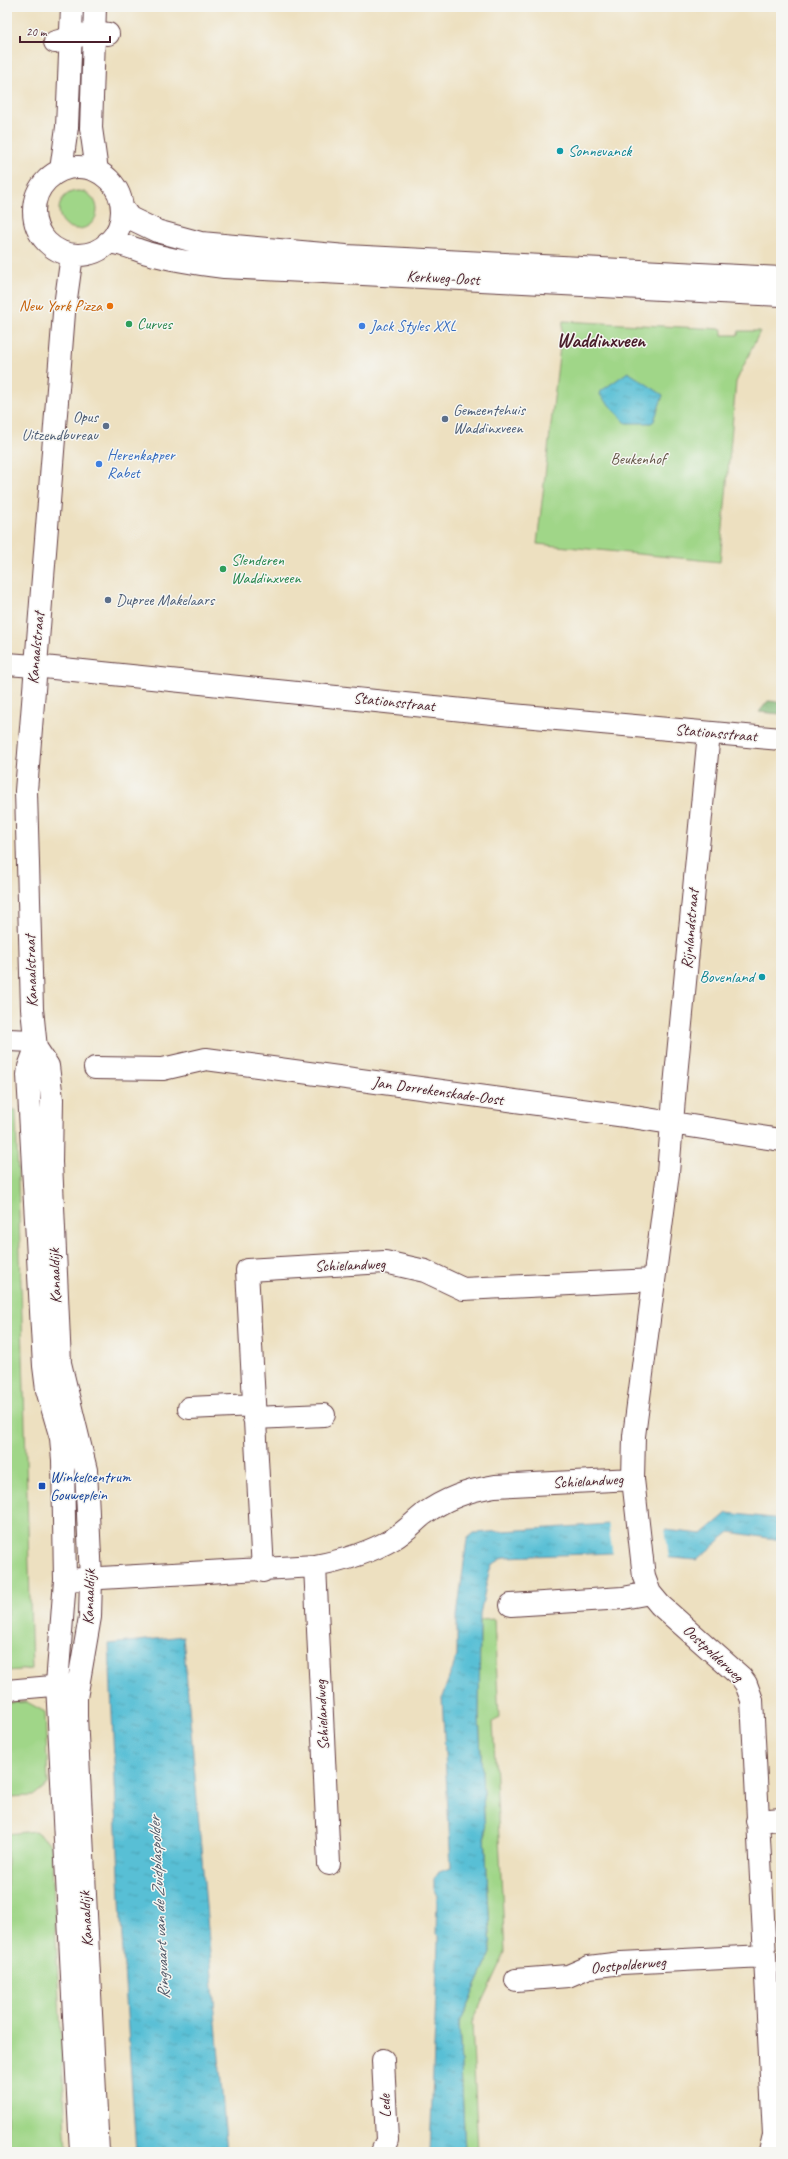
<svg xmlns="http://www.w3.org/2000/svg" width="788" height="2159" viewBox="0 0 788 2159" font-family="Caveat,sans-serif">
<defs>
<pattern id="forest-crowns" width="20" height="18" patternUnits="userSpaceOnUse"><rect width="20" height="18" fill="#80b774"/><path d="M2 6a3 3 0 1 1 6 0M12 15a3 3 0 1 1 6 0" fill="none" stroke="#6b945f"/></pattern>
<pattern id="water-ripples" width="26" height="14" patternUnits="userSpaceOnUse"><rect width="26" height="14" fill="#58bfd5"/><path d="M2 4q2-2 4 0t4 0M15 11q2-2 4 0t4 0" fill="none" stroke="#4b9bad"/></pattern>
</defs>
<rect width="100%" height="100%" fill="#f6f6f2"/>
<filter id="ink" filterUnits="userSpaceOnUse"><feTurbulence type="fractalNoise" baseFrequency=".025" numOctaves="2"/><feDisplacementMap in="SourceGraphic" scale="8" xChannelSelector="R" yChannelSelector="G"/><feConvolveMatrix kernelMatrix="1 2 1 2 8 2 1 2 1" color-interpolation-filters="sRGB"/></filter>
<filter id="wash" filterUnits="userSpaceOnUse"><feTurbulence type="fractalNoise" baseFrequency=".012" numOctaves="4" result="noise"/><feDisplacementMap in="SourceGraphic" scale="16" xChannelSelector="R" yChannelSelector="G"/><feGaussianBlur stdDeviation="0.9" result="paint"/><feColorMatrix in="noise" values="0 0 0 0 0 0 0 0 0 0 0 0 0 0 0 0 0 1.4 0 .05"/><feComposite in="paint" operator="in"/></filter>
<g filter="url(#wash)">
<rect width="100%" height="100%" fill="#ede0c0"/>
<path fill="#a0d688" stroke="#757a5a" d="M59 210a19 19 0 1 1 38 0a19 19 0 1 1-38 0Z
M 563,321 L 722,329 L 722,335 L 738,335 L 739,331 L 760,331 L 736,382 L 720,562 L 537,544 Z
M 7,1109 L 16,1110 L 32,1669 L 7,1671 Z
M 494,1619 L 499,1718 L 493,1722 L 505,1952 L 472,2023 L 478,2152 L 465,2152 L 459,2023 L 491,1953 L 479,1716 L 480,1620 Z
M 27,1702 L 45,1712 L 48,1784 L 33,1796 L 7,1797 L 7,1703 Z
M 35,1831 L 51,1844 L 67,2152 L 7,2152 L 7,1834 Z"/>
<path fill="url(#forest-crowns)" stroke="#656b50" d="M 768,701 L 781,702 L 781,714 L 759,712 Z"/>
<path fill="url(#water-ripples)" stroke="#516f80" d="M 628,372 L 663,395 L 654,421 L 651,423 L 626,423 L 600,395 L 601,391 Z
M 727,1513 L 781,1519 L 781,1540 L 730,1532 L 696,1560 L 612,1553 L 505,1557 L 493,1564 L 489,1572 L 480,1614 L 479,1716 L 491,1953 L 459,2023 L 465,2152 L 430,2152 L 438,1942 L 439,1942 L 439,1935 L 436,1934 L 437,1896 L 433,1888 L 433,1881 L 439,1872 L 451,1868 L 442,1697 L 457,1656 L 457,1616 L 467,1539 L 474,1533 L 609,1524 L 702,1534 Z
M 183,1636 L 227,2152 L 136,2152 L 121,1922 L 109,1644 Z"/>
<path fill="#ede0c0" d="M 608,1522 L 665,1528 L 669,1559 L 613,1555 Z"/>
</g>
<g filter="url(#ink)">
<g fill="none" stroke-linecap="round" stroke-linejoin="round">
<g stroke="#623c41" stroke-width="22">
<path id="pedestrian" d="M 7,1690 L 74,1684"/>
</g>
<g stroke="#623c41" stroke-width="24">
<path id="minor" d="M 55,42 L 94,32 L 108,34
M 34,666 L 512,715 L 781,739
M 7,1040 L 35,1041
M 95,1068 L 163,1069 L 206,1059 L 633,1117 L 781,1140
M 189,1408 L 254,1405
M 254,1418 L 324,1415
M 633,1479 L 644,1577 L 650,1593 L 660,1605 L 741,1677 L 746,1684 L 752,1700 L 774,2135 L 770,2152
M 315,1566 L 329,1864
M 263,1571 L 247,1270 L 385,1262 L 425,1271 L 463,1289 L 654,1280
M 65,1580 L 315,1566 C 342,1561 369,1553 393,1539 C 405,1532 414,1522 424,1514 C 446,1498 469,1490 495,1486 L 633,1479 L 634,1436 L 668,1173 L 675,1086 L 709,733
M 511,1605 L 623,1598 L 650,1593
M 757,1821 L 781,1819
M 516,1980 L 568,1976 L 589,1967 L 621,1963 L 765,1956
M 382,2152 L 387,2140 L 383,2060"/>
</g>
<g stroke="#623c41" stroke-width="24">
<path id="tertiary" d="M 7,664 L 34,666"/>
</g>
<g stroke="#623c41" stroke-width="24">
<path id="secondary" d="M 95,7 L 91,128 L 97,171
M34 211a44 44 0 1 1 88 0a44 44 0 1 1-88 0Z
M 61,170 L 67,127 L 72,7
M 122,208 L 130,218 L 157,231 L 201,243 L 346,256 L 781,278
M 108,242 C 122,243 134,249 147,253 C 172,260 198,264 224,267 L 781,295
M 72,255 L 64,313 L 26,791 L 32,1009 L 36,1048 L 48,1066 L 52,1099 L 51,1162 L 60,1363 L 86,1470 L 91,1579 L 90,1617 L 76,1698 L 76,1716 L 98,2152
M 36,1048 L 29,1067 L 28,1075 L 44,1366 L 47,1390 L 61,1438 L 63,1460 L 65,1580 L 57,1684 L 81,2152"/>
</g>
<use href="#pedestrian" stroke="#fff" stroke-width="20"/>
<use href="#minor" stroke="#fff" stroke-width="22"/>
<use href="#tertiary" stroke="#fff" stroke-width="22"/>
<use href="#secondary" stroke="#fff" stroke-width="22"/>
</g>
</g>
<g fill="#0f9aa8" stroke="#f6f6f2" stroke-width="1.5">
<circle cx="560" cy="151" r="4"/>
<circle cx="762" cy="977" r="4"/>
</g>
<circle fill="#e8710a" stroke="#f6f6f2" stroke-width="1.5" cx="110" cy="306" r="4"/>
<g fill="#2e9e5b" stroke="#f6f6f2" stroke-width="1.5">
<circle cx="129" cy="324" r="4"/>
<circle cx="223" cy="569" r="4"/>
</g>
<g fill="#3f7fe0" stroke="#f6f6f2" stroke-width="1.5">
<circle cx="362" cy="326" r="4"/>
<circle cx="99" cy="464" r="4"/>
</g>
<g fill="#5c6f8a" stroke="#f6f6f2" stroke-width="1.5">
<circle cx="445" cy="419" r="4"/>
<circle cx="106" cy="426" r="4"/>
<circle cx="108" cy="600" r="4"/>
</g>
<rect fill="#1a4fb4" stroke="#f6f6f2" stroke-width="1.5" x="38" y="1482" width="8" height="8" rx="2"/>
<g text-anchor="middle" dominant-baseline="central" stroke-width="3" stroke-linejoin="round" paint-order="stroke">
<g font-size="16" fill="#0d838f" stroke="#f6f6f2" text-anchor="start">
<text x="568" y="151">Sonnevanck</text>
<text x="754" y="977" text-anchor="end">Bovenland</text>
</g>
<g font-size="16" fill="#4a1f2b" stroke="#f6f6f2">
<text transform="translate(443 278) rotate(3)">Kerkweg-Oost</text>
<text transform="translate(36 648) rotate(-85)">Kanaalstraat</text>
<text transform="translate(394 702) rotate(6)">Stationsstraat</text>
<text transform="translate(716 733) rotate(5)">Stationsstraat</text>
<text transform="translate(690 929) rotate(-85)">Rijnlandstraat</text>
<text transform="translate(31 971) rotate(-92)">Kanaalstraat</text>
<text transform="translate(438 1091) rotate(8)">Jan Dorrekenskade-Oost</text>
<text transform="translate(350 1265) rotate(-2)">Schielandweg</text>
<text transform="translate(55 1276) rotate(-92)">Kanaaldijk</text>
<text transform="translate(588 1481) rotate(-3)">Schielandweg</text>
<text transform="translate(89 1597) rotate(-88)">Kanaaldijk</text>
<text transform="translate(713 1653) rotate(43)">Oostpolderweg</text>
<text transform="translate(322 1715) rotate(-93)">Schielandweg</text>
<text transform="translate(86 1919) rotate(-93)">Kanaaldijk</text>
<text transform="translate(628 1965) rotate(-5)">Oostpolderweg</text>
<text transform="translate(385 2106) rotate(-92)">Lede</text>
</g>
<g font-size="16" fill="#c56008" stroke="#f6f6f2" text-anchor="end">
<text x="102" y="306">New York Pizza</text>
</g>
<g font-size="16" fill="#27864d" stroke="#f6f6f2" text-anchor="start">
<text x="137" y="324">Curves</text>
<text x="231" y="560">Slenderen<tspan x="231" dy="18">Waddinxveen</tspan></text>
</g>
<g font-size="16" fill="#366cbe" stroke="#f6f6f2" text-anchor="start">
<text x="370" y="326">Jack Styles XXL</text>
<text x="107" y="455">Herenkapper<tspan x="107" dy="18">Rabet</tspan></text>
</g>
<g font-size="16" fill="#4e5e75" stroke="#f6f6f2" text-anchor="start">
<text x="453" y="410">Gemeentehuis<tspan x="453" dy="18">Waddinxveen</tspan></text>
<text x="98" y="417" text-anchor="end">Opus<tspan x="98" dy="18">Uitzendbureau</tspan></text>
<text x="116" y="600">Dupree Makelaars</text>
</g>
<g font-size="16" fill="#645647" stroke="#f6f6f2">
<text x="638" y="459">Beukenhof</text>
</g>
<g font-size="16" fill="#164399" stroke="#f6f6f2" text-anchor="start">
<text x="50" y="1477">Winkelcentrum<tspan x="50" dy="18">Gouweplein</tspan></text>
</g>
<g font-size="17" font-style="italic" fill="#4f5766" stroke="#f6f6f2">
<text transform="translate(159 1908) rotate(-93)">Ringvaart van de Zuidplaspolder</text>
</g>
<g font-size="20" font-weight="bold" fill="#4a1f2b" stroke="#f6f6f2">
<text x="601" y="340">Waddinxveen</text>
</g>
</g>
<rect width="788" height="2159" fill="none" stroke="#f6f6f2" stroke-width="24"/>
<path d="M20 36v6h90v-6" fill="none" stroke="#4a1f2b" stroke-width="2"/>
<text x="26" y="36" font-size="12" fill="#4a1f2b" stroke="#f6f6f2" stroke-width="3" paint-order="stroke">20 m</text>
</svg>
